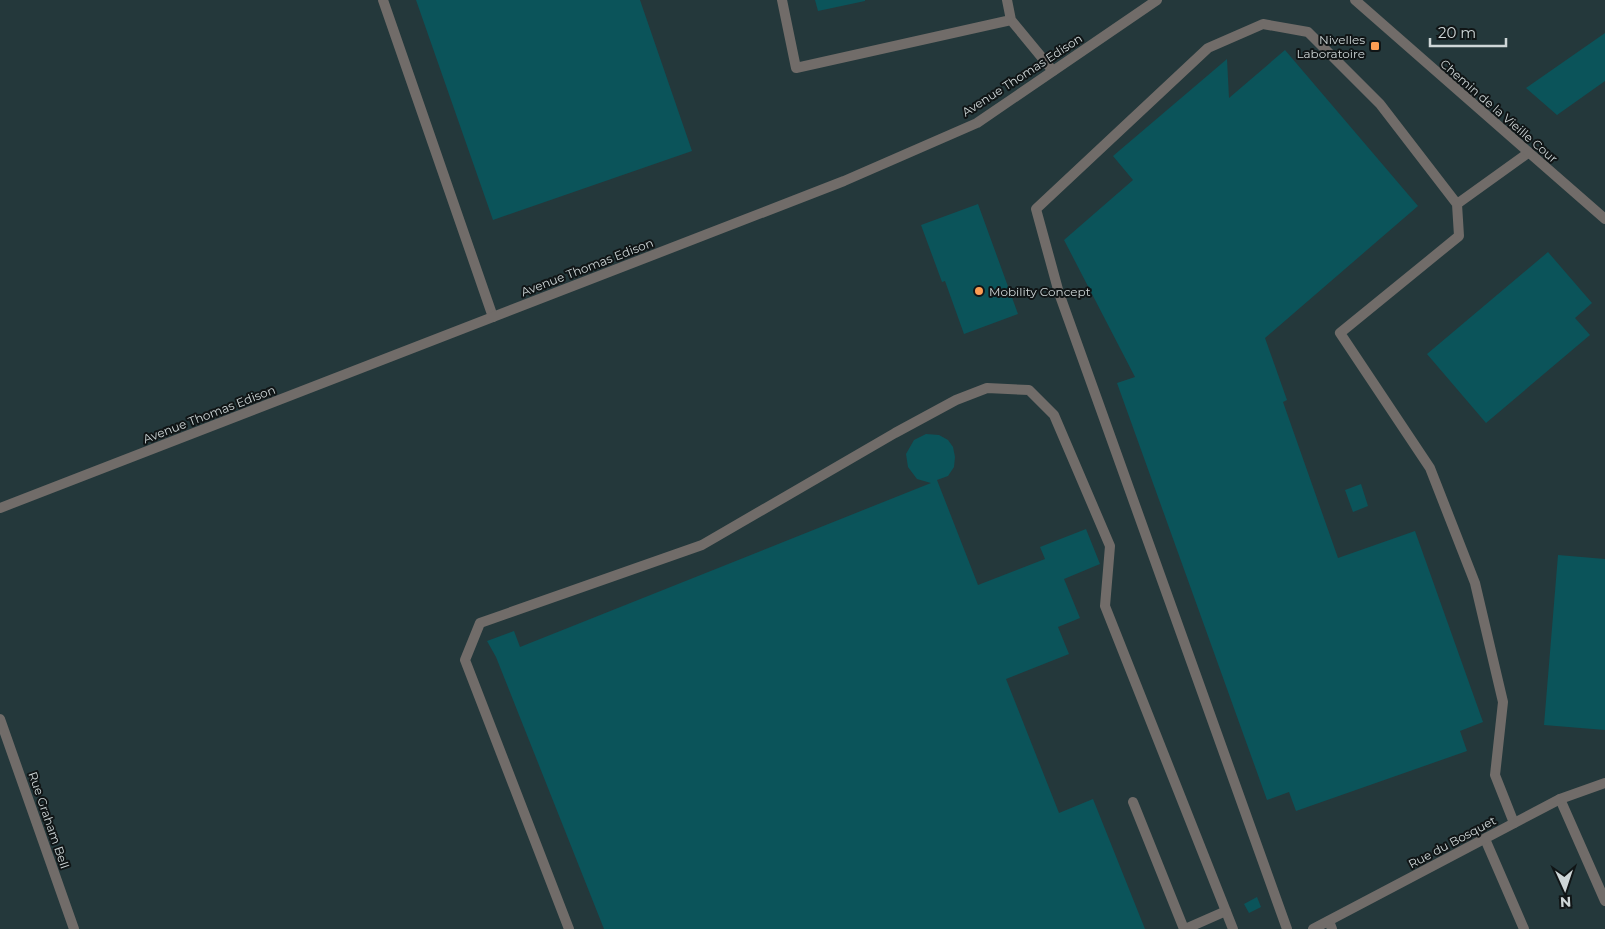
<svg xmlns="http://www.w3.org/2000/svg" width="1605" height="929" viewBox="0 0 1605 929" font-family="Montserrat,sans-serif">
<rect width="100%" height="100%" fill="#222e2f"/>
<path fill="#24383b" d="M 0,0 L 1605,0 L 1605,929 L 0,929 Z"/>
<path fill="#0b545a" d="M 416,0 L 640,0 L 692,151 L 493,220 Z
M 815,0 L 865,0 L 865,1 L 818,11 Z
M 1605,33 L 1605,81 L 1557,115 L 1526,88 Z
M 1285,50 L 1418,206 L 1265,338 L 1287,400 L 1283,402 L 1338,558 L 1415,531 L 1483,722 L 1460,731 L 1467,751 L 1296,811 L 1289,792 L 1267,800 L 1117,383 L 1135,377 L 1064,240 L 1133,180 L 1113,156 L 1227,59 L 1229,98 Z
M 978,204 L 1018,314 L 964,334 L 945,281 L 942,282 L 921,225 Z
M 1548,252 L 1592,303 L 1575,318 L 1590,335 L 1486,423 L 1427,354 Z
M 926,434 L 939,435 L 948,440 L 953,447 L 955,457 L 954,467 L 948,476 L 937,480 L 978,585 L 1045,559 L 1040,547 L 1086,529 L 1100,564 L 1064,579 L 1080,618 L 1058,627 L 1069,654 L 1006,679 L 1059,813 L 1093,799 L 1145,929 L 604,929 L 496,657 L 487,641 L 514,631 L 520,647 L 931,483 L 917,479 L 908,467 L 906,454 L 914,440 Z
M 1361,484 L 1368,506 L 1353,512 L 1345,490 Z
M 1558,555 L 1605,559 L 1605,730 L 1544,725 Z
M 1257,897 L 1261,907 L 1249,913 L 1244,904 Z"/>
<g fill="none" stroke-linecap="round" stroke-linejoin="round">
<path stroke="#716c69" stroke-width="10" d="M 383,0 L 493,317
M 782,0 L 796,68 L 1011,20 L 1053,71
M 1007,0 L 1011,20
M 1560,799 L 1605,901
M 1133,802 L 1184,929
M 1514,823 L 1495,775 L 1503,702 L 1475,583 L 1430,468 L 1340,333 L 1459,236 L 1457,204 L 1528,153
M 1485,839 L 1524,929
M 1329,921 L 1332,929
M 569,929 L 465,660 L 480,623 L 702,545 L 895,433 L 956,400 L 987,388 L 1029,390 L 1054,415 L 1110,546 L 1105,606 L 1233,929
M 1185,929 L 1226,911
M 1287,929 L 1059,293 L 1036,209 L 1208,48 L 1263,24 L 1308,32 L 1380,104 L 1457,204"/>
<path stroke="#716c69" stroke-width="10" d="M 1355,0 L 1605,219
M 0,508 L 844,181 L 977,123 L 1157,0
M 0,719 L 74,929
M 1313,929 L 1560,799 L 1605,783"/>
</g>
<g fill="#fc9d53" stroke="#101516" stroke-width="2">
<rect x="1370" y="41" width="10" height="10" rx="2.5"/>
<circle cx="979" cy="291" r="5"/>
</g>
<g text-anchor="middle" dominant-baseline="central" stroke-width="4" stroke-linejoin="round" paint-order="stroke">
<g font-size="12" fill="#ced6d7" stroke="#101516" text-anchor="end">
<text x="1365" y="39">Nivelles<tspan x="1365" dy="14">Laboratoire</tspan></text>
<text x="989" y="291" text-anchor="start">Mobility Concept</text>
</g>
<g font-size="12" fill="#ced6d7" stroke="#101516">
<text transform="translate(1022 75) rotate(-33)">Avenue Thomas Edison</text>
<text transform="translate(1499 111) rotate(41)">Chemin de la Vieille Cour</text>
<text transform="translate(587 267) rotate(-21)">Avenue Thomas Edison</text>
<text transform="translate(209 414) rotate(-21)">Avenue Thomas Edison</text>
<text transform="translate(49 820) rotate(71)">Rue Graham Bell</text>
<text transform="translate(1452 842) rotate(-28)">Rue du Bosquet</text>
</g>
</g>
<g transform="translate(1565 889) rotate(177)" stroke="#101516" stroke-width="4" paint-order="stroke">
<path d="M0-4L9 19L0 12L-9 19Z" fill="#ced6d7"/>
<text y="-8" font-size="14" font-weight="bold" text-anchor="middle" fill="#ced6d7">N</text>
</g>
<path d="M1430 38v8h76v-8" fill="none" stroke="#ced6d7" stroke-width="2.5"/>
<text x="1438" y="38" font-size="15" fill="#ced6d7" stroke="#101516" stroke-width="4" paint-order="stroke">20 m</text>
</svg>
